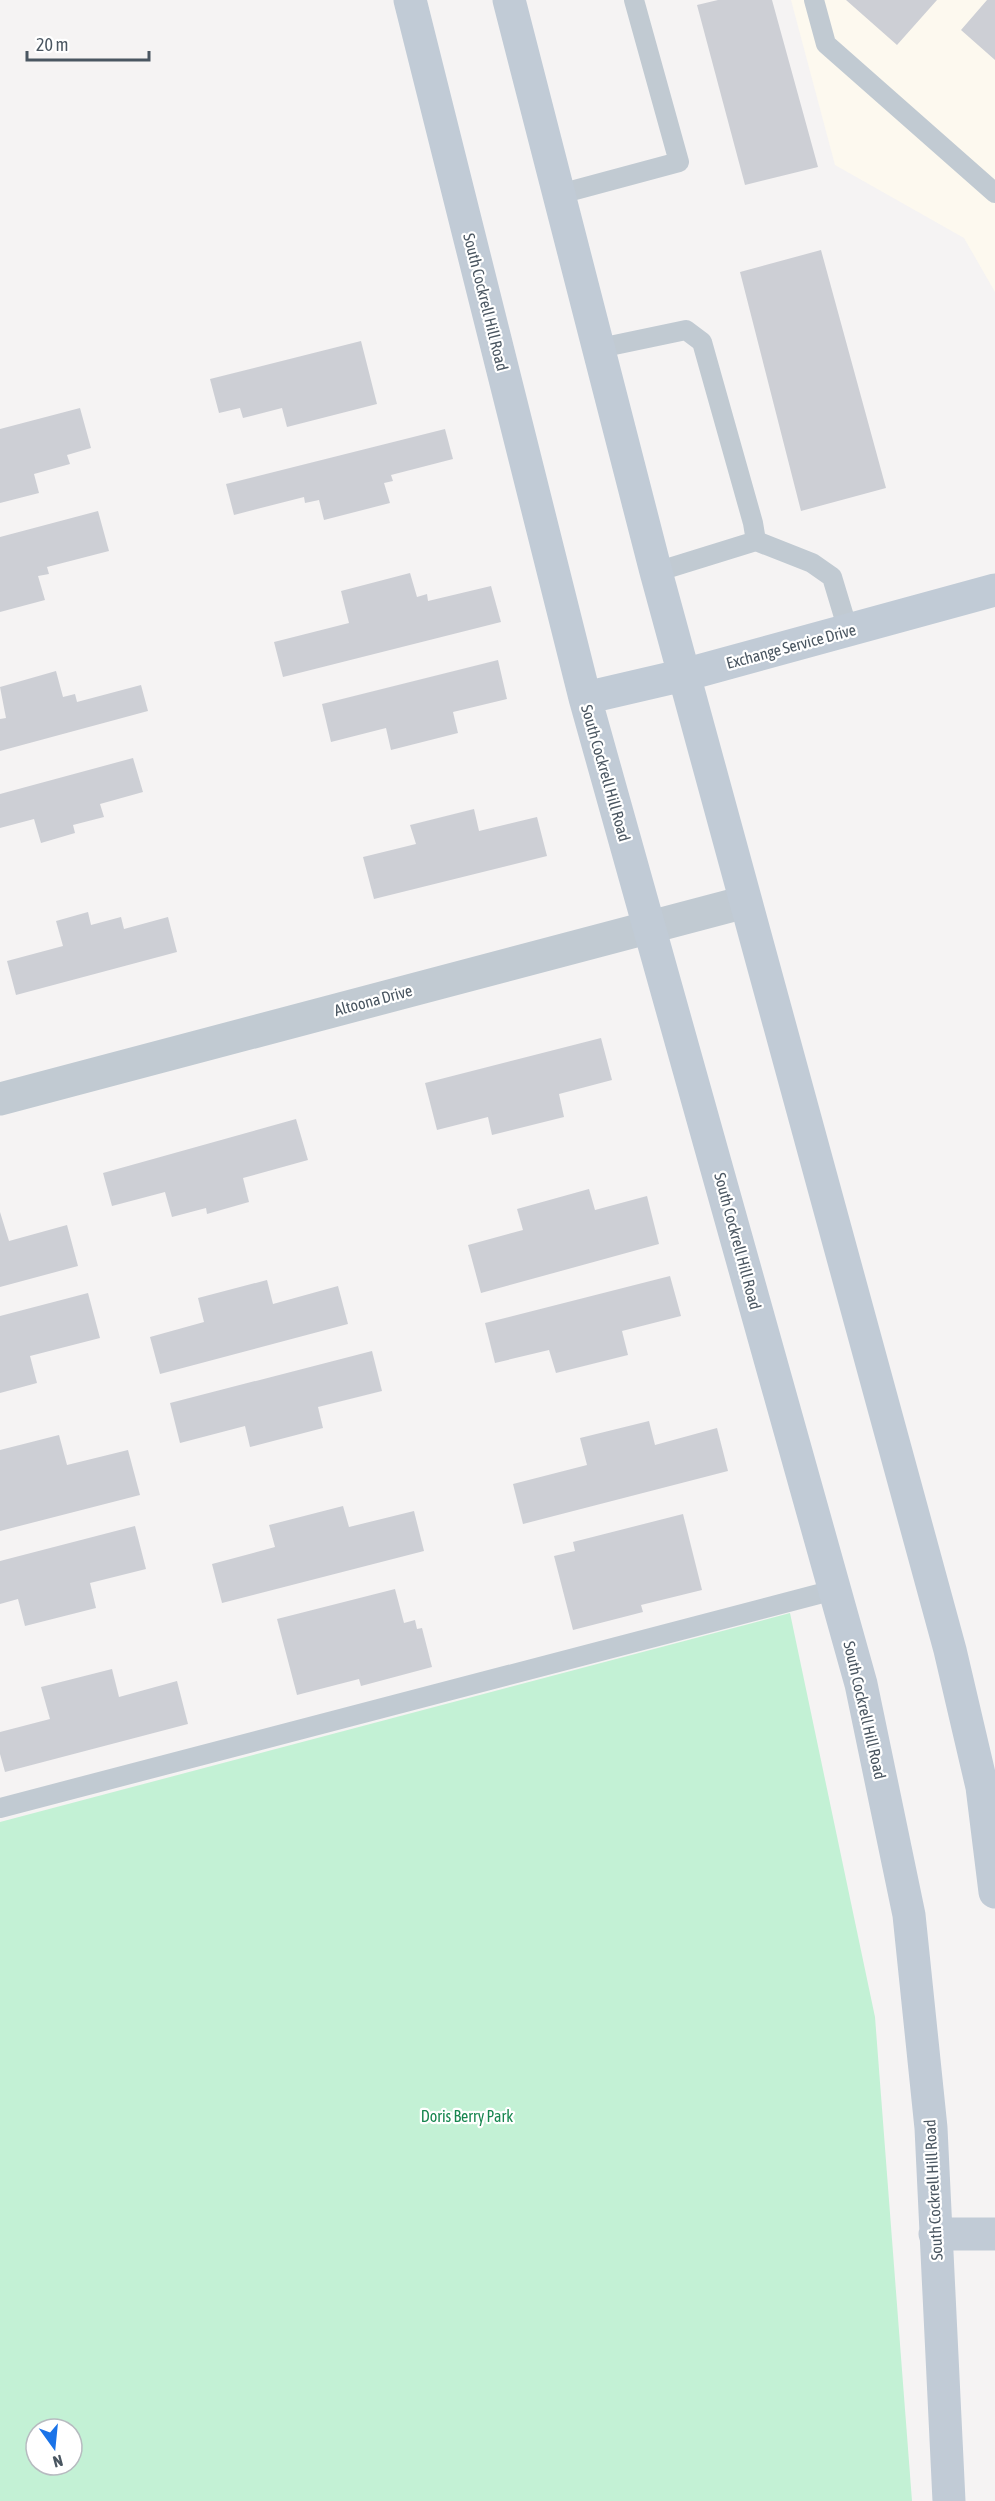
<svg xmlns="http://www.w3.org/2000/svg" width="995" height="2501" viewBox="0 0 995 2501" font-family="'Asap Condensed',sans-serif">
<rect width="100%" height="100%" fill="#f5f3f3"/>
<path fill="#fdf9ef" d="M 791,0 L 995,0 L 995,292 L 964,238 L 835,165 Z"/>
<path fill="#c3f1d5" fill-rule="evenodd" d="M 790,1613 L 875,2017 L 912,2501 L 0,2501 L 0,1822 ZM 36,2429 L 72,2429 L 72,2465 L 36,2465 Z"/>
<path fill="#cdcfd5" d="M 718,0 L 772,0 L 818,167 L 745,185 L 697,5 Z
M 846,0 L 937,0 L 897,45 Z
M 987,0 L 995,0 L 995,60 L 961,30 Z
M 821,250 L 886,488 L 801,511 L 740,272 Z
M 361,341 L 377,404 L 287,427 L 282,408 L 243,418 L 240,408 L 219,413 L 210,379 Z
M 80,408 L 91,448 L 67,455 L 70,464 L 34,474 L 39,493 L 0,503 L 0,429 Z
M 445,429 L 453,459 L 391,475 L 393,481 L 384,483 L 390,503 L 324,520 L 319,500 L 305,503 L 304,497 L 234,515 L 226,484 Z
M 98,511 L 109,551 L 47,567 L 49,574 L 38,576 L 45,600 L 0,612 L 0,537 Z
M 410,573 L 417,597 L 427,594 L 428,601 L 491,586 L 501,622 L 283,677 L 274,642 L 349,623 L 341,591 Z
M 498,660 L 507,699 L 453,712 L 458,733 L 391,750 L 386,728 L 331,742 L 322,704 Z
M 56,671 L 63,697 L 75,694 L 77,702 L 141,685 L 148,711 L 0,751 L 0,719 L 6,718 L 0,687 Z
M 133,758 L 143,792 L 100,804 L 104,817 L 73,825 L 75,833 L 41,843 L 34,819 L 0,828 L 0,794 Z
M 474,809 L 479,831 L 537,817 L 547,856 L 374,899 L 363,857 L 416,844 L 410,825 Z
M 88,912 L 91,925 L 121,917 L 124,929 L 168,917 L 177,952 L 16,995 L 7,961 L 63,946 L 56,921 Z
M 601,1038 L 612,1080 L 559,1094 L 564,1117 L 492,1135 L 488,1117 L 437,1130 L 425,1083 Z
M 296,1119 L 308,1160 L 243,1178 L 249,1202 L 207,1214 L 206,1208 L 172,1217 L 165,1192 L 112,1206 L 103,1173 Z
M 589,1189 L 595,1210 L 647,1196 L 659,1244 L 481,1293 L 468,1245 L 523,1230 L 517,1209 Z
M 0,1212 L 9,1241 L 67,1225 L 78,1266 L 0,1287 Z
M 670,1276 L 681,1316 L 622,1331 L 628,1355 L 556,1373 L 549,1350 L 495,1363 L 485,1323 Z
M 267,1280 L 273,1304 L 338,1286 L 348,1324 L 160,1374 L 150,1337 L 204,1322 L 198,1298 Z
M 88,1293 L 100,1338 L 30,1356 L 37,1383 L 0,1393 L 0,1316 Z
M 372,1351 L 382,1391 L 318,1407 L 323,1428 L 250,1447 L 245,1426 L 180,1443 L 170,1403 Z
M 649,1421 L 655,1445 L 717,1428 L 728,1471 L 523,1524 L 513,1484 L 587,1465 L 580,1438 Z
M 59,1435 L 67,1465 L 128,1450 L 140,1495 L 0,1531 L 0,1450 Z
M 343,1506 L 349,1527 L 414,1511 L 424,1551 L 222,1603 L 212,1564 L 275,1547 L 269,1525 Z
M 683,1514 L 702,1590 L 641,1605 L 643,1612 L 573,1630 L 554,1556 L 575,1551 L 573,1542 Z
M 135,1526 L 146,1569 L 90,1583 L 96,1608 L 25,1626 L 18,1599 L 0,1604 L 0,1561 Z
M 395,1589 L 404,1623 L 415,1620 L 417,1629 L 422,1628 L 432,1667 L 361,1686 L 359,1679 L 297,1695 L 277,1619 Z
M 112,1669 L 119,1697 L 177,1681 L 188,1724 L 5,1772 L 0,1754 L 0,1732 L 50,1719 L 41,1687 Z"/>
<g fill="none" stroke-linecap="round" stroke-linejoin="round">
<path stroke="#c1cad2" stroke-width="20" d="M 814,0 L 826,44 L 995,193
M 560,194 L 679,162 L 634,0
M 600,348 L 686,330 L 702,342 L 753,523 L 756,541 L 656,572
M 756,541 L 812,563 L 832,577 L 848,630
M 0,1808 L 834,1590"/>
<path stroke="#c1cad2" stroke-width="33" d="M 0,1099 L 745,902"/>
<path stroke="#c1cbd6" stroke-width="33" d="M 410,0 L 585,698 L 861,1684 L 909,1915 L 931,2128 L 949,2501
M 509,0 L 656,572 L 950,1650 L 982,1787 L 995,1892
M 585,698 L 684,675 L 995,590
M 935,2234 L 995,2234"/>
</g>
<g text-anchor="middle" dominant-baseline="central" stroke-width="4.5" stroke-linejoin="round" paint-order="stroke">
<g font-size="16" fill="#4a5661" stroke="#fff">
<text transform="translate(486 302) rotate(76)">South Cockrell Hill Road</text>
<text transform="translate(791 646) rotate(-15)">Exchange Service Drive</text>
<text transform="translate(606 773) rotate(74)">South Cockrell Hill Road</text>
<text transform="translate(373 1000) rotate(-15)">Altoona Drive</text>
<text transform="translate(738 1241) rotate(75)">South Cockrell Hill Road</text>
<text transform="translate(865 1710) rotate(77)">South Cockrell Hill Road</text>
<text transform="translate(933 2190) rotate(-93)">South Cockrell Hill Road</text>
</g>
<g font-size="16" fill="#17864f" stroke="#fff">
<text x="467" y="2116">Doris Berry Park</text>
</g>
</g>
<g transform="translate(54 2447) rotate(165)"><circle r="28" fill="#ffffff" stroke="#b7bbc0" stroke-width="1.5"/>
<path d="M0-4.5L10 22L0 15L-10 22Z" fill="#1a73e8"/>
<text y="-9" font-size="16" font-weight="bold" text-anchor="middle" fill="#4a5661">N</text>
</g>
<path d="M27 51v9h122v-9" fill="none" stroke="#4a5661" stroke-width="3"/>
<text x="36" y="51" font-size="18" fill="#4a5661" stroke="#ffffff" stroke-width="4.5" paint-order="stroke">20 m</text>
</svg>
